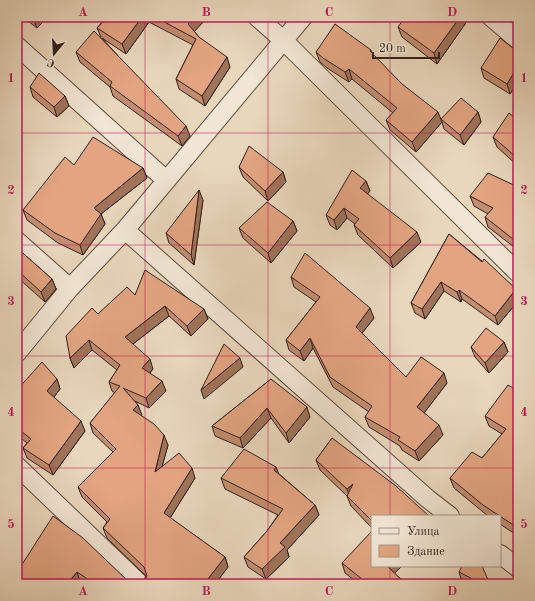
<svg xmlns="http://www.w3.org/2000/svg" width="535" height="601" viewBox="0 0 535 601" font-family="'Old Standard TT',serif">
<rect width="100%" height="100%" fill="#e9d7bc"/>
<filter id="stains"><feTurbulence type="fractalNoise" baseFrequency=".005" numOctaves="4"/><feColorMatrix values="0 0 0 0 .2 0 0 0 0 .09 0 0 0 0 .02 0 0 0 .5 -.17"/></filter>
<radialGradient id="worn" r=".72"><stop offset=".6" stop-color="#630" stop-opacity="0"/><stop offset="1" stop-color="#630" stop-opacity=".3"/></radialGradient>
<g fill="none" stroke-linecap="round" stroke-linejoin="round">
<g stroke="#5f4d42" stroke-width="20">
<path id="minor" d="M 257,17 L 283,40 L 518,273
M 491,17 L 518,40
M 17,46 L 166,180
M 125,230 L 428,499 L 450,516
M 17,241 L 70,288
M 17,353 L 70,288 L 125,230 L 303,17
M 17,466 L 140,584
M 500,554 L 518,568"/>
</g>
<use href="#minor" stroke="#f1e5d3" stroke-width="18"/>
</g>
<path fill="#c38e6f" stroke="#311f19" d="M 23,17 L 48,17 L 37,28 Z
M 96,17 L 205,17 L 206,19 L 194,31 L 199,37 L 230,67 L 205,106 L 179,89 L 176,79 L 193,45 L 149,22 L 126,54 L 102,38 L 190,136 L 182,146 L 113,96 L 110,87 L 80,62 L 76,52 L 101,37 L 97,28 L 103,21 Z
M 470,17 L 437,64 L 402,37 L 398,27 Z
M 371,50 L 372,54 L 402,84 L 441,119 L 478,112 L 481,122 L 464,145 L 444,129 L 442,122 L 416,152 L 390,130 L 386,120 L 393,113 L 352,79 L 349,82 L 327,68 L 320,62 L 316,52 Z
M 518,52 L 518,82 L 510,94 L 484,78 L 481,68 Z
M 30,87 L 65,96 L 69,106 L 57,117 L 33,97 Z
M 518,120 L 518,166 L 497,147 L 493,137 Z
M 74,165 L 143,168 L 147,178 L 101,214 L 105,224 L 83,255 L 58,243 L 27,220 L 23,210 Z
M 239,167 L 283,172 L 286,182 L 268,201 L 243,177 Z
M 366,181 L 370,191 L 367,194 L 421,242 L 393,268 L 358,235 L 354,225 L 355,224 L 347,218 L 337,230 L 330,225 L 326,215 Z
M 518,187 L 518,250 L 488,227 L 485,217 L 488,214 L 474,206 L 470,196 Z
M 203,200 L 194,265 L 169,243 L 166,233 Z
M 293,221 L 297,231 L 271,263 L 243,238 L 239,228 Z
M 449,234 L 516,289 L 518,294 L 518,301 L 498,325 L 462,299 L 461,302 L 444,291 L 425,319 L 415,313 L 411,303 Z
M 17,248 L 52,279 L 56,289 L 45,302 L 17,277 Z
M 291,277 L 374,318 L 362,333 L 406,377 L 447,383 L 424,413 L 443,435 L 419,461 L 402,450 L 400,446 L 369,427 L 365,417 L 369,412 L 333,387 L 313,348 L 304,361 L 289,350 L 286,340 L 316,302 L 294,287 Z
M 135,295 L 204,309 L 208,319 L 191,336 L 169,316 L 133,344 L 153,369 L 150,373 L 166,391 L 149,408 L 135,401 L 138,405 L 141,415 L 168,445 L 162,466 L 195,478 L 170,518 L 225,557 L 228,567 L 215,584 L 139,584 L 144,581 L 146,576 L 107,538 L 103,528 L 107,522 L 82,497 L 78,487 L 113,452 L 93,433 L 90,423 L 115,393 L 112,391 L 109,382 L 117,370 L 92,350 L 74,368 L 70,358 L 98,314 Z
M 504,342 L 508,352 L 489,373 L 475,357 L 471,347 Z
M 57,379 L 60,389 L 54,397 L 85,431 L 53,475 L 27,458 L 23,448 L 27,443 L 17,435 L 17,390 Z
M 271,379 L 310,417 L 289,443 L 271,418 L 243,448 L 215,436 L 212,426 Z
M 518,386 L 518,536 L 500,524 L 500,516 L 488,516 L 454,488 L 450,478 L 482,458 L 502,434 L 489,426 L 485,416 Z
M 332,438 L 372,516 L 372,528 L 351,506 L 347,496 L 320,470 L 316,460 Z
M 276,467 L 278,473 L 315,505 L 319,515 L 287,550 L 289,557 L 266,579 L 248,567 L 244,557 L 267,531 L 278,515 L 225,489 L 221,478 Z
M 23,563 L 129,582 L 138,584 L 83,584 L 80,582 L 79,584 L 17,584 Z
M 342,563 L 394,573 L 406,584 L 359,584 L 345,573 Z
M 459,572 L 490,584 L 466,584 L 462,582 Z"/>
<path fill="#9f745a" stroke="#311f19" d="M 34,17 L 48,17 L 37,28 L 33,18 Z
M 142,17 L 148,17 L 149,22 L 126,54 L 122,44 Z
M 194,17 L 205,17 L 206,19 L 192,34 L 188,24 Z
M 460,17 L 470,17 L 437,64 L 434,53 Z
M 227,57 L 230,67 L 205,106 L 202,96 Z
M 518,66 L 518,82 L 510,94 L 507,84 Z
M 349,69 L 352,79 L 349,82 L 345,72 Z
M 65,96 L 69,106 L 57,117 L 54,107 Z
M 438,112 L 442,122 L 416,152 L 412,142 Z
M 478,112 L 481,122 L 464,145 L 460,135 Z
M 186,126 L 190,136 L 182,146 L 178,136 Z
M 518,154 L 518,163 L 516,157 Z
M 143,168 L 147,178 L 101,214 L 105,224 L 83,255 L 80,245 L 94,208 Z
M 283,172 L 286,182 L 268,201 L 265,191 Z
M 366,181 L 370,191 L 364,198 L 360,188 Z
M 199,190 L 203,200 L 194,265 L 191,255 Z
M 344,208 L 347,218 L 337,230 L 334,220 Z
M 293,221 L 297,231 L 271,263 L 268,253 Z
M 417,232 L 421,242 L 393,268 L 390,258 Z
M 52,279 L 56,289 L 45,302 L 41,292 Z
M 441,282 L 444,291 L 425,319 L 422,309 Z
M 516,289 L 518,294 L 518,301 L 498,325 L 495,316 Z
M 459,290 L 462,299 L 461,302 L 457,292 Z
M 165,306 L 169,316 L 129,347 L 125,337 Z
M 370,308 L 374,318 L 359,337 L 356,327 Z
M 204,309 L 208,319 L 191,336 L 187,326 Z
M 310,338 L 313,348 L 304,361 L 300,351 Z
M 89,340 L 92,350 L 74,368 L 70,358 Z
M 504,342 L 508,352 L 489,373 L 485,363 Z
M 240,358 L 243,367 L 204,399 L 201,390 Z
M 150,359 L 153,369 L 145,378 L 142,368 Z
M 444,373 L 447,383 L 421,417 L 417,407 Z
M 57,379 L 60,389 L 51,401 L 47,391 Z
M 162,381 L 166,391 L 149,408 L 146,398 Z
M 138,405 L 142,415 L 137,420 L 133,410 Z
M 307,407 L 310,417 L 289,443 L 286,433 Z
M 267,408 L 271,418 L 243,448 L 240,438 Z
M 81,421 L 85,431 L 53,475 L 49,465 Z
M 439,425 L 443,435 L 419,461 L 415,451 Z
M 164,435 L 168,445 L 158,482 L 155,472 Z
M 276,467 L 280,477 L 274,470 Z
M 192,468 L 195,478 L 167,523 L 164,513 Z
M 353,484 L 351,499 L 347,489 Z
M 315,505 L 319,515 L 287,550 L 289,557 L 266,579 L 262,569 L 280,543 Z
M 225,557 L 228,567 L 215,584 L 204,584 Z
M 387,566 L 402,566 L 391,577 Z
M 77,572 L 80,582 L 79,584 L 67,584 Z"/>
<path fill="#e3a581" stroke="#311f19" d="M 107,17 L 142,17 L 122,44 L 97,28 Z
M 155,17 L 194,17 L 188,24 L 199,37 L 227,57 L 202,96 L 176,79 L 196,39 Z
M 405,17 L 460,17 L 434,53 L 398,27 Z
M 335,24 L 371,50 L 370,51 L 402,84 L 438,112 L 412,142 L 386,120 L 397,108 L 349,69 L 345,72 L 323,58 L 316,52 Z
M 94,31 L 186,126 L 178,136 L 110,86 L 112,82 L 76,52 Z
M 500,38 L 518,52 L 518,66 L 507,84 L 481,68 Z
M 39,73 L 65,96 L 54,107 L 30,87 Z
M 461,98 L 478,112 L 460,135 L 441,119 Z
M 509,113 L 518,120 L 518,154 L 516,157 L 493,137 Z
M 93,137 L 143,168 L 94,208 L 101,214 L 80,245 L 55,233 L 23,210 L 65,157 L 74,165 Z
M 249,146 L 283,172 L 265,191 L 239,167 Z
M 352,170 L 366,181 L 360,188 L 417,232 L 390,258 L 354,225 L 359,219 L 344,208 L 334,220 L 326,215 Z
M 488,173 L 518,187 L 518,243 L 485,217 L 493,208 L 470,196 Z
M 199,190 L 191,255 L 166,233 Z
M 267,202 L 293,221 L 268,253 L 239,228 Z
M 449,234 L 482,262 L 484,259 L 516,289 L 495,316 L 459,290 L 457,292 L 441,282 L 422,309 L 411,303 Z
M 17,248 L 52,279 L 41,292 L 17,270 Z
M 305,253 L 370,308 L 356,327 L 406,377 L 421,357 L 444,373 L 417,407 L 439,425 L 415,451 L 398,440 L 400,437 L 365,417 L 372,406 L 330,377 L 310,338 L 300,351 L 286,340 L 320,297 L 291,277 Z
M 145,270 L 204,309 L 187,326 L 165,306 L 125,337 L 150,359 L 142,368 L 162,381 L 146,398 L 123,388 L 138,405 L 133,410 L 154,424 L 164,435 L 155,472 L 179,453 L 192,468 L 164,513 L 225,557 L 204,584 L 139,584 L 144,581 L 147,576 L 144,567 L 103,528 L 110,519 L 78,487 L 116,449 L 90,423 L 120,386 L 109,382 L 120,365 L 89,340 L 70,358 L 66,336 L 92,308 L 98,314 L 127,287 L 135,295 Z
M 486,328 L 504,342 L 485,363 L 471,347 Z
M 224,344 L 240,358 L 201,390 Z
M 42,362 L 57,379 L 47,391 L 81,421 L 49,465 L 23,448 L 31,439 L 17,428 L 17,390 Z
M 271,379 L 307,407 L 286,433 L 267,408 L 240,438 L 212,426 Z
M 508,385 L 515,389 L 518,386 L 518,528 L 483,505 L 450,478 L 472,452 L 482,458 L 506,429 L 485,416 Z
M 332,438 L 396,486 L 429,516 L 372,516 L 372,521 L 347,496 L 353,484 L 347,489 L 316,460 Z
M 244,449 L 276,467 L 274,470 L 315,505 L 280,543 L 285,547 L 262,569 L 244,557 L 267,531 L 283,509 L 221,478 Z
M 53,516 L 83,538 L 129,582 L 138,584 L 95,584 L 77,572 L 67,584 L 17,584 L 17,557 L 23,563 Z
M 372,531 L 372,566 L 388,566 L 387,566 L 406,584 L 368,584 L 342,563 Z
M 462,566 L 482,566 L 490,584 L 482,584 L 459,572 Z
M 303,580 L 306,584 L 301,584 Z"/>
<path fill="none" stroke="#c2185b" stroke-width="1" stroke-opacity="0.55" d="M 145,17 L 145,584M 268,17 L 268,584M 390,17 L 390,516M 17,133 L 518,133M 17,245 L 518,245M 17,356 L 518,356M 17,468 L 518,468M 390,566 L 390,584"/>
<rect width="535" height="601" fill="none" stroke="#e9d7bc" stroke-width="44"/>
<rect x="371" y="515" width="130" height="52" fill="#f1e5d3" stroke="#a49689"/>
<rect x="379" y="528" width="20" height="6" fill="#f1e5d3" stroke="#a49689"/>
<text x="407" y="535" font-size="12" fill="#311f19">Улица</text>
<rect x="379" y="545" width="20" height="12" fill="#e3a581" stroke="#a49689"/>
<text x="407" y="555" font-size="12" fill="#311f19">Здание</text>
<g transform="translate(54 54) rotate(198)" stroke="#f1e5d3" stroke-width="3" paint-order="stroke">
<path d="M0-3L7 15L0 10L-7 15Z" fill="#311f19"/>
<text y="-6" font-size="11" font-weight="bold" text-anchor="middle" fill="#311f19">С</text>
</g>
<path d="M373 52v6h66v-6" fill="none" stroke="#311f19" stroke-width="2"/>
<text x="379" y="52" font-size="12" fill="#311f19" stroke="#f1e5d3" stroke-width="3" paint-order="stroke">20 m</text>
<rect x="22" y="22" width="491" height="557" fill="none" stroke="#c2185b" stroke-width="1.5"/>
<g font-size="13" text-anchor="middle" font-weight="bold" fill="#c2185b">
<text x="83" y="16">A</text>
<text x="206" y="16">B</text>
<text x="329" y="16">C</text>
<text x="452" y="16">D</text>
<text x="11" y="82">1</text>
<text x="524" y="82">1</text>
<text x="11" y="194">2</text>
<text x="524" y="194">2</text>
<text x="11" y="305">3</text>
<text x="524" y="305">3</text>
<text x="11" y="416">4</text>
<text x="524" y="416">4</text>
<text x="11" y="528">5</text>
<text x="524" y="528">5</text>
<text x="83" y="595">A</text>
<text x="206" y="595">B</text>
<text x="329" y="595">C</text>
<text x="452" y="595">D</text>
</g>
<rect width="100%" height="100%" filter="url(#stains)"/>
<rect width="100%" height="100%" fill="url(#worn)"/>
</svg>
